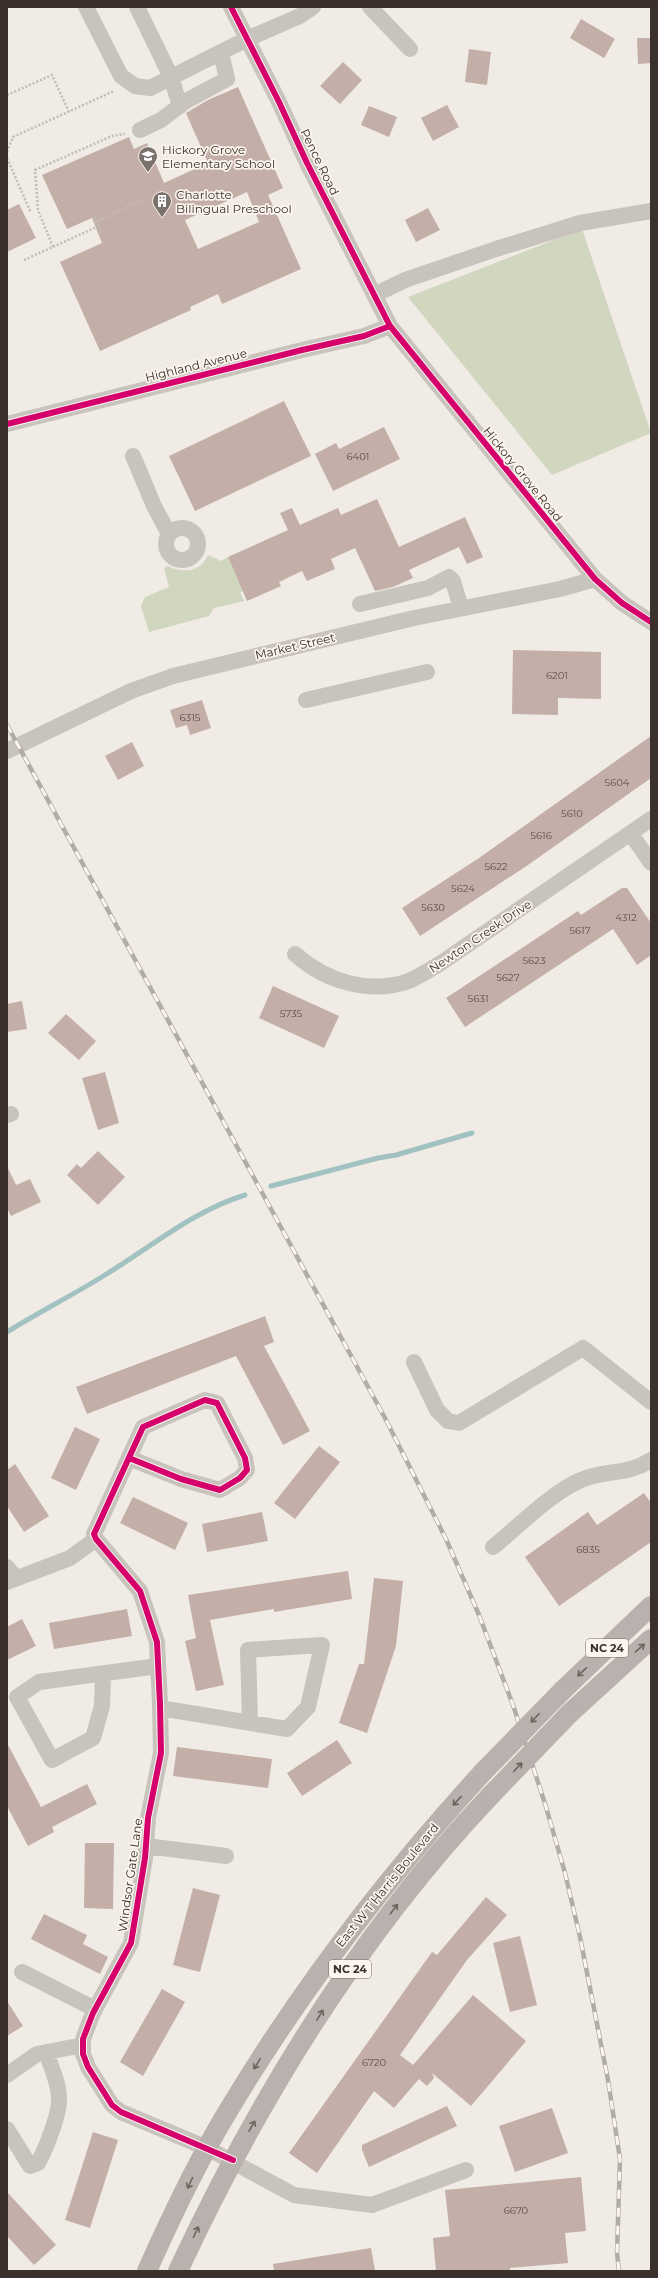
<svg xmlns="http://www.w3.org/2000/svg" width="658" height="2278" viewBox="0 0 658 2278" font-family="Montserrat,sans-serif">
<rect width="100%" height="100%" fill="#f0ebe5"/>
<path fill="#d1d6bf" d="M 582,229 L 651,433 L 552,475 L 408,297 Z
M 208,555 L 221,561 L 228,557 L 243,591 L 240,592 L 244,601 L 214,608 L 209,616 L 149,632 L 141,606 L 145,597 L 169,587 L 164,568 L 167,566 C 183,573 200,573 208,555 Z"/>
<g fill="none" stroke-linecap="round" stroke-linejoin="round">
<path stroke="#a1c2c1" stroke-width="5" d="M 271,1186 L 378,1158 L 396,1155 L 472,1133
M 7,1332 C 39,1312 73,1295 105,1275 C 151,1247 193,1211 245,1195"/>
</g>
<path fill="#c3afa7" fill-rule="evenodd" d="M 581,19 L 615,39 L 604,58 L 570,38 Z
M 637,38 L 651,38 L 651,63 L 638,64 Z
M 469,49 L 491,52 L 487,85 L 465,82 Z
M 343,62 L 362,80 L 340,104 L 320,86 Z
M 238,87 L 283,188 L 268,195 L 301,269 L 222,304 L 218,294 L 190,307 L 191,310 L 100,351 L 60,262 L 102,243 L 92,218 L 67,229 L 42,175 L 129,137 L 134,149 L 147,143 L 164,183 L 208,163 L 186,113 L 208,100 ZM 247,192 L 259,222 L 198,249 L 185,220 Z
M 447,105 L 459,127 L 433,141 L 421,118 Z
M 369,106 L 397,117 L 389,137 L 361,125 Z
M 19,204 L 36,238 L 7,252 L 7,210 Z
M 428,208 L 440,230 L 416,242 L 405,220 Z
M 284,401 L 311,456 L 195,511 L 169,456 Z
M 384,427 L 400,459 L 333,491 L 315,454 L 336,443 L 339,449 Z
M 377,499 L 399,547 L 465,517 L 483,557 L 467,564 L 459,547 L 409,570 L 413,578 L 393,587 L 375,591 L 355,548 L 331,559 L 335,569 L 307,581 L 302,571 L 279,582 L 281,586 L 247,601 L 228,557 L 288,530 L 280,513 L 292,508 L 300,525 L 338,508 L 341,515 Z
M 513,650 L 601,652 L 601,699 L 558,698 L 558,715 L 512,714 Z
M 202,700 L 211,728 L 190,735 L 187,725 L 176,728 L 170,710 Z
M 651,736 L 651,778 L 528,865 L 420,936 L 402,908 L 479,858 Z
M 132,742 L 144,766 L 118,780 L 105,756 Z
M 622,888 L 627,888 L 651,923 L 651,955 L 637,965 L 613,929 L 465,1027 L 446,998 L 578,911 L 581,915 Z
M 273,986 L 339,1016 L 324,1048 L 259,1018 Z
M 22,1001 L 27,1029 L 7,1032 L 7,1004 Z
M 66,1014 L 96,1041 L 79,1060 L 48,1033 Z
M 105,1072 L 119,1123 L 98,1130 L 82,1078 Z
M 98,1151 L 125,1177 L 98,1205 L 67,1175 L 77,1164 L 81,1168 Z
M 7,1166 L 16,1185 L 30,1179 L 41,1202 L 11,1216 L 7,1208 Z
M 265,1316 L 274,1342 L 264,1346 L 310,1431 L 283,1445 L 236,1356 L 87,1414 L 76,1387 Z
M 75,1427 L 100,1439 L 76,1490 L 51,1478 Z
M 319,1446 L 340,1462 L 295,1519 L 274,1503 Z
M 15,1464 L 49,1516 L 24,1532 L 7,1506 L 7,1470 Z
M 644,1493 L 651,1503 L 651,1542 L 559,1606 L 525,1557 L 588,1512 L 597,1525 Z
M 133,1497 L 188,1523 L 175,1550 L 120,1523 Z
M 262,1512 L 268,1541 L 207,1552 L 202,1524 Z
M 348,1571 L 352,1599 L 274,1612 L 274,1609 L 210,1620 L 224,1685 L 196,1691 L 185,1641 L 196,1638 L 188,1595 Z
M 374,1578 L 403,1581 L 396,1646 L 367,1733 L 339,1723 L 359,1664 L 364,1664 Z
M 127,1609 L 132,1636 L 54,1649 L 49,1623 Z
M 22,1619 L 36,1646 L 7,1660 L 7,1627 Z
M 337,1740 L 352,1763 L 302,1796 L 287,1773 Z
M 7,1743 L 41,1807 L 87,1784 L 97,1804 L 52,1827 L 54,1832 L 28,1846 L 7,1806 Z
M 177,1747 L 272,1759 L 268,1788 L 173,1776 Z
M 85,1843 L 114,1843 L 113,1909 L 84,1908 Z
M 193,1888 L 220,1895 L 200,1972 L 173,1965 Z
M 486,1897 L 507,1915 L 467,1960 L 400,2055 L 413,2065 L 473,1995 L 526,2041 L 471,2106 L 432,2073 L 434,2078 L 427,2086 L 419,2079 L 394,2108 L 374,2091 L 317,2173 L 289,2153 L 432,1952 L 437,1955 Z
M 44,1914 L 87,1935 L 83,1944 L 108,1957 L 100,1974 L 31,1939 Z
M 520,1936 L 537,2005 L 510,2012 L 493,1943 Z
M 162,1989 L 185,2002 L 143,2076 L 120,2062 Z
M 7,2001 L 23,2026 L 7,2036 Z
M 447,2106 L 457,2126 L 369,2167 L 362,2150 L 362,2145 Z
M 552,2108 L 568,2153 L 515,2172 L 499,2126 Z
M 93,2132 L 118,2140 L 90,2228 L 65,2220 Z
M 581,2177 L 586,2231 L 565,2233 L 568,2263 L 510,2268 L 510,2271 L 436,2271 L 433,2238 L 450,2236 L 445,2190 Z
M 7,2192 L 56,2245 L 34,2265 L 7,2236 Z
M 371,2248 L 375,2271 L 274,2271 L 273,2264 Z"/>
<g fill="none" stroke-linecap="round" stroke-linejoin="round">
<path stroke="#c2bbb6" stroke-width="2.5" stroke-dasharray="2 2" stroke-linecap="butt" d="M 7,95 L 52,75 L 69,112
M 7,152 L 13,137 L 114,91
M 7,158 L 31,213
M 94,217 L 102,233
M 97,221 L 143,200
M 53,247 L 38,210 L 35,170 L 112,136 L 125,134
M 24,260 L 99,226"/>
<path stroke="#c9c3be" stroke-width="16" d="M 86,7 L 121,76 L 135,86 L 150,88 L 247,39 L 300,16 L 313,7
M 137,7 L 171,77 L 180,106
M 231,7 L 279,102 L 307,163 L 390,326 L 595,579 L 622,603 L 651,622
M 370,7 L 410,49
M 140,130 L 161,120 L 186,101 L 227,79 L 221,52
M 374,295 L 405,280 L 496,249 L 580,223 L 651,211
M 7,424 L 302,350 L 364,336 L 390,326
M 133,456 L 154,506 L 169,534
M166 544a16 16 0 1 1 32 0a16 16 0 1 1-32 0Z
M 360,604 L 428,588 L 449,577 L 453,581 L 461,608
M 306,700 L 427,672
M 7,751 L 131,691 L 173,676 L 414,618 L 560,589 L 595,579
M 631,834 L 651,863
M 295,954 C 325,981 369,995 409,981 C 420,976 431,969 441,963 L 651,819
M 7,1115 L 11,1114
M 414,1362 L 437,1410 L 448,1421 L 459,1423 L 583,1348 L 651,1402
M 129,1458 L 181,1479 L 220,1490 L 240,1478 L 247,1470 L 245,1458 L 217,1403 L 205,1400 L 143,1427 L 94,1534 L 96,1539 L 140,1591 L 157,1642 L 160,1704 L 161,1753 L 148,1818 L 145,1858 L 131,1943 L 93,2013 L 83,2039 L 83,2054 L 88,2067 L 112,2105 L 121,2112 L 207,2148 L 294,2195 L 372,2205 L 466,2170
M 493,1547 C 518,1527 552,1492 581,1480 C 606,1469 626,1476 651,1460
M 7,1567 L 16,1578
M 7,1582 L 70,1558 L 96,1539
M 103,1674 L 102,1706 L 93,1738 L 52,1760 L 17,1697 L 39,1682 L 158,1666
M 160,1708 L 287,1729 L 308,1707 L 322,1645 L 248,1650 L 250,1723
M 146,1846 L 226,1856
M 22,1972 L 95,2009
M 7,2075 L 37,2054 L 83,2045
M 7,2129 L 30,2166 L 38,2163 C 45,2151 60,2113 59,2099 C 59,2083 51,2067 46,2052"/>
<path stroke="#b8b1ad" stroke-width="20" d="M 563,1690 L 651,1606
M 570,1713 L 651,1639
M 147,2271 C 171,2217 197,2162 228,2111 C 301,1989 387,1877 483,1772
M 178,2271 C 258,2099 360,1933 491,1795"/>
<g stroke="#b1aca8" stroke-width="4.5">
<path id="rail" d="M 7,725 L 385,1418 L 446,1539 L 479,1615 L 513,1705 L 546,1807 L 565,1873 L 580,1937 L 608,2080 L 620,2159 L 617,2253 L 619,2271"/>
</g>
<use href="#rail" stroke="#fbf5ee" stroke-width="3" stroke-dasharray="9" stroke-linecap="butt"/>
<path stroke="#b8b1ad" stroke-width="20" d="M 483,1772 L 563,1690
M 491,1795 L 570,1713"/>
<g stroke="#fbf5ee" stroke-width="8">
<path id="cycleway" d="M 231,7 L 279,102 L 307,163 L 390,326 L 595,579 L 622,603 L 651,622
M 7,424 L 302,350 L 364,336 L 390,326
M 129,1458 L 181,1479 L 220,1490 L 240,1478 L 247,1470 L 245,1458 L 217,1403 L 205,1400 L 143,1427 L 94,1534 L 96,1539 L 140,1591 L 157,1642 L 160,1704 L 161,1753 L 148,1818 L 145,1858 L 131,1943 L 93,2013 L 83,2039 L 83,2054 L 88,2067 L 112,2105 L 121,2112 L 233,2160"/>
</g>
<use href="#cycleway" stroke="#d6006c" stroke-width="6"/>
</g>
<defs><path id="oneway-shaft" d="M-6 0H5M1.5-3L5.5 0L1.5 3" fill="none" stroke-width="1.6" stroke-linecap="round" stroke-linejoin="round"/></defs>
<g stroke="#6d645f">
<use href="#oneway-shaft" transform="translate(640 1648) rotate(-41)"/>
<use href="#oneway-shaft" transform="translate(582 1672) rotate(137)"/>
<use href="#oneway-shaft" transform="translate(535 1718) rotate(134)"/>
<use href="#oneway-shaft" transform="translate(518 1767) rotate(-46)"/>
<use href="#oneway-shaft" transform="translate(457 1801) rotate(133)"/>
<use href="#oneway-shaft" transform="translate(394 1909) rotate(-53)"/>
<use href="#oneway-shaft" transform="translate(320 2015) rotate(-58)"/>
<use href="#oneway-shaft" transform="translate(257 2064) rotate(122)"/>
<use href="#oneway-shaft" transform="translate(252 2126) rotate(-60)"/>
<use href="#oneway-shaft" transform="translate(190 2183) rotate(116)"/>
<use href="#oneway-shaft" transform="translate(196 2232) rotate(-64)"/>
</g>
<defs>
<g id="school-pin" transform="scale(1)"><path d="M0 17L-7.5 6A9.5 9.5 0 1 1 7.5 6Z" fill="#7a716c" stroke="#fbf5ee"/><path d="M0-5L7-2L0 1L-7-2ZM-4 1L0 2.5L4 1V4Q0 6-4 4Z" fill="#fff"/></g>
<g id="building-pin" transform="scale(1)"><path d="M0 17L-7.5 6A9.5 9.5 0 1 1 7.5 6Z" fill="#7a716c" stroke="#fbf5ee"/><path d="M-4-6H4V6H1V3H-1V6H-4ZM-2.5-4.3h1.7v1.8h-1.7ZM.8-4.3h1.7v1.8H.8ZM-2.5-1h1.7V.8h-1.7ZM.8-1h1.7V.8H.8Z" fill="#fff"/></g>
</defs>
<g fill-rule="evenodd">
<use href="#school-pin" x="148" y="156"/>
<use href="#building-pin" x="162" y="201"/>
</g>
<g text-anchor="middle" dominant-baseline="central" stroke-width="3.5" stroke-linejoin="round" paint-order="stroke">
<g font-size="10" fill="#5d504a">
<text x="358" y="456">6401</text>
<text x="557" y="675">6201</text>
<text x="190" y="717">6315</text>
<text x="617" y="782">5604</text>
<text x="572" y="813">5610</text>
<text x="541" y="835">5616</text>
<text x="496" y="866">5622</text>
<text x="463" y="888">5624</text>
<text x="433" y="907">5630</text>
<text x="626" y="917">4312</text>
<text x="580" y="930">5617</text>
<text x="534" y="960">5623</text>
<text x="508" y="977">5627</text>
<text x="478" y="998">5631</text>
<text x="291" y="1013">5735</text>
<text x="588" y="1549">6835</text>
<text x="374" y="2062">6720</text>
<text x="516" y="2210">6670</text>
</g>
<g fill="#fbf5ee" stroke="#756b66" stroke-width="1">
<rect x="586" y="1639" width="42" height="18" rx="3"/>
<rect x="329" y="1960" width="42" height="18" rx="3"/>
</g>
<g font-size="11" font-weight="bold" fill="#3b302b">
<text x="607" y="1648">NC 24</text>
<text x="350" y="1969">NC 24</text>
</g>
<g font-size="12" fill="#3b302b" stroke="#fbf5ee" text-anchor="start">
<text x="162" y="149">Hickory Grove<tspan x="162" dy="14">Elementary School</tspan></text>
<text x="176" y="194">Charlotte<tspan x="176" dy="14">Bilingual Preschool</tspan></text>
</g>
<g font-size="12" fill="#3b302b" stroke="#fbf5ee">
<text transform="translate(320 162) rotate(64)">Pence Road</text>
<text transform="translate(196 365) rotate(-14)">Highland Avenue</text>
<text transform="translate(523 474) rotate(51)">Hickory Grove Road</text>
<text transform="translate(295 646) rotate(-13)">Market Street</text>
<text transform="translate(480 936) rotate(-34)">Newton Creek Drive</text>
<text transform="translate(130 1875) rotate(-82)">Windsor Gate Lane</text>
<text transform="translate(387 1885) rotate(-51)">East W T Harris Boulevard</text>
</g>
</g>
<rect width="658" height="2278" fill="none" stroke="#3b302b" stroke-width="16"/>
</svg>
